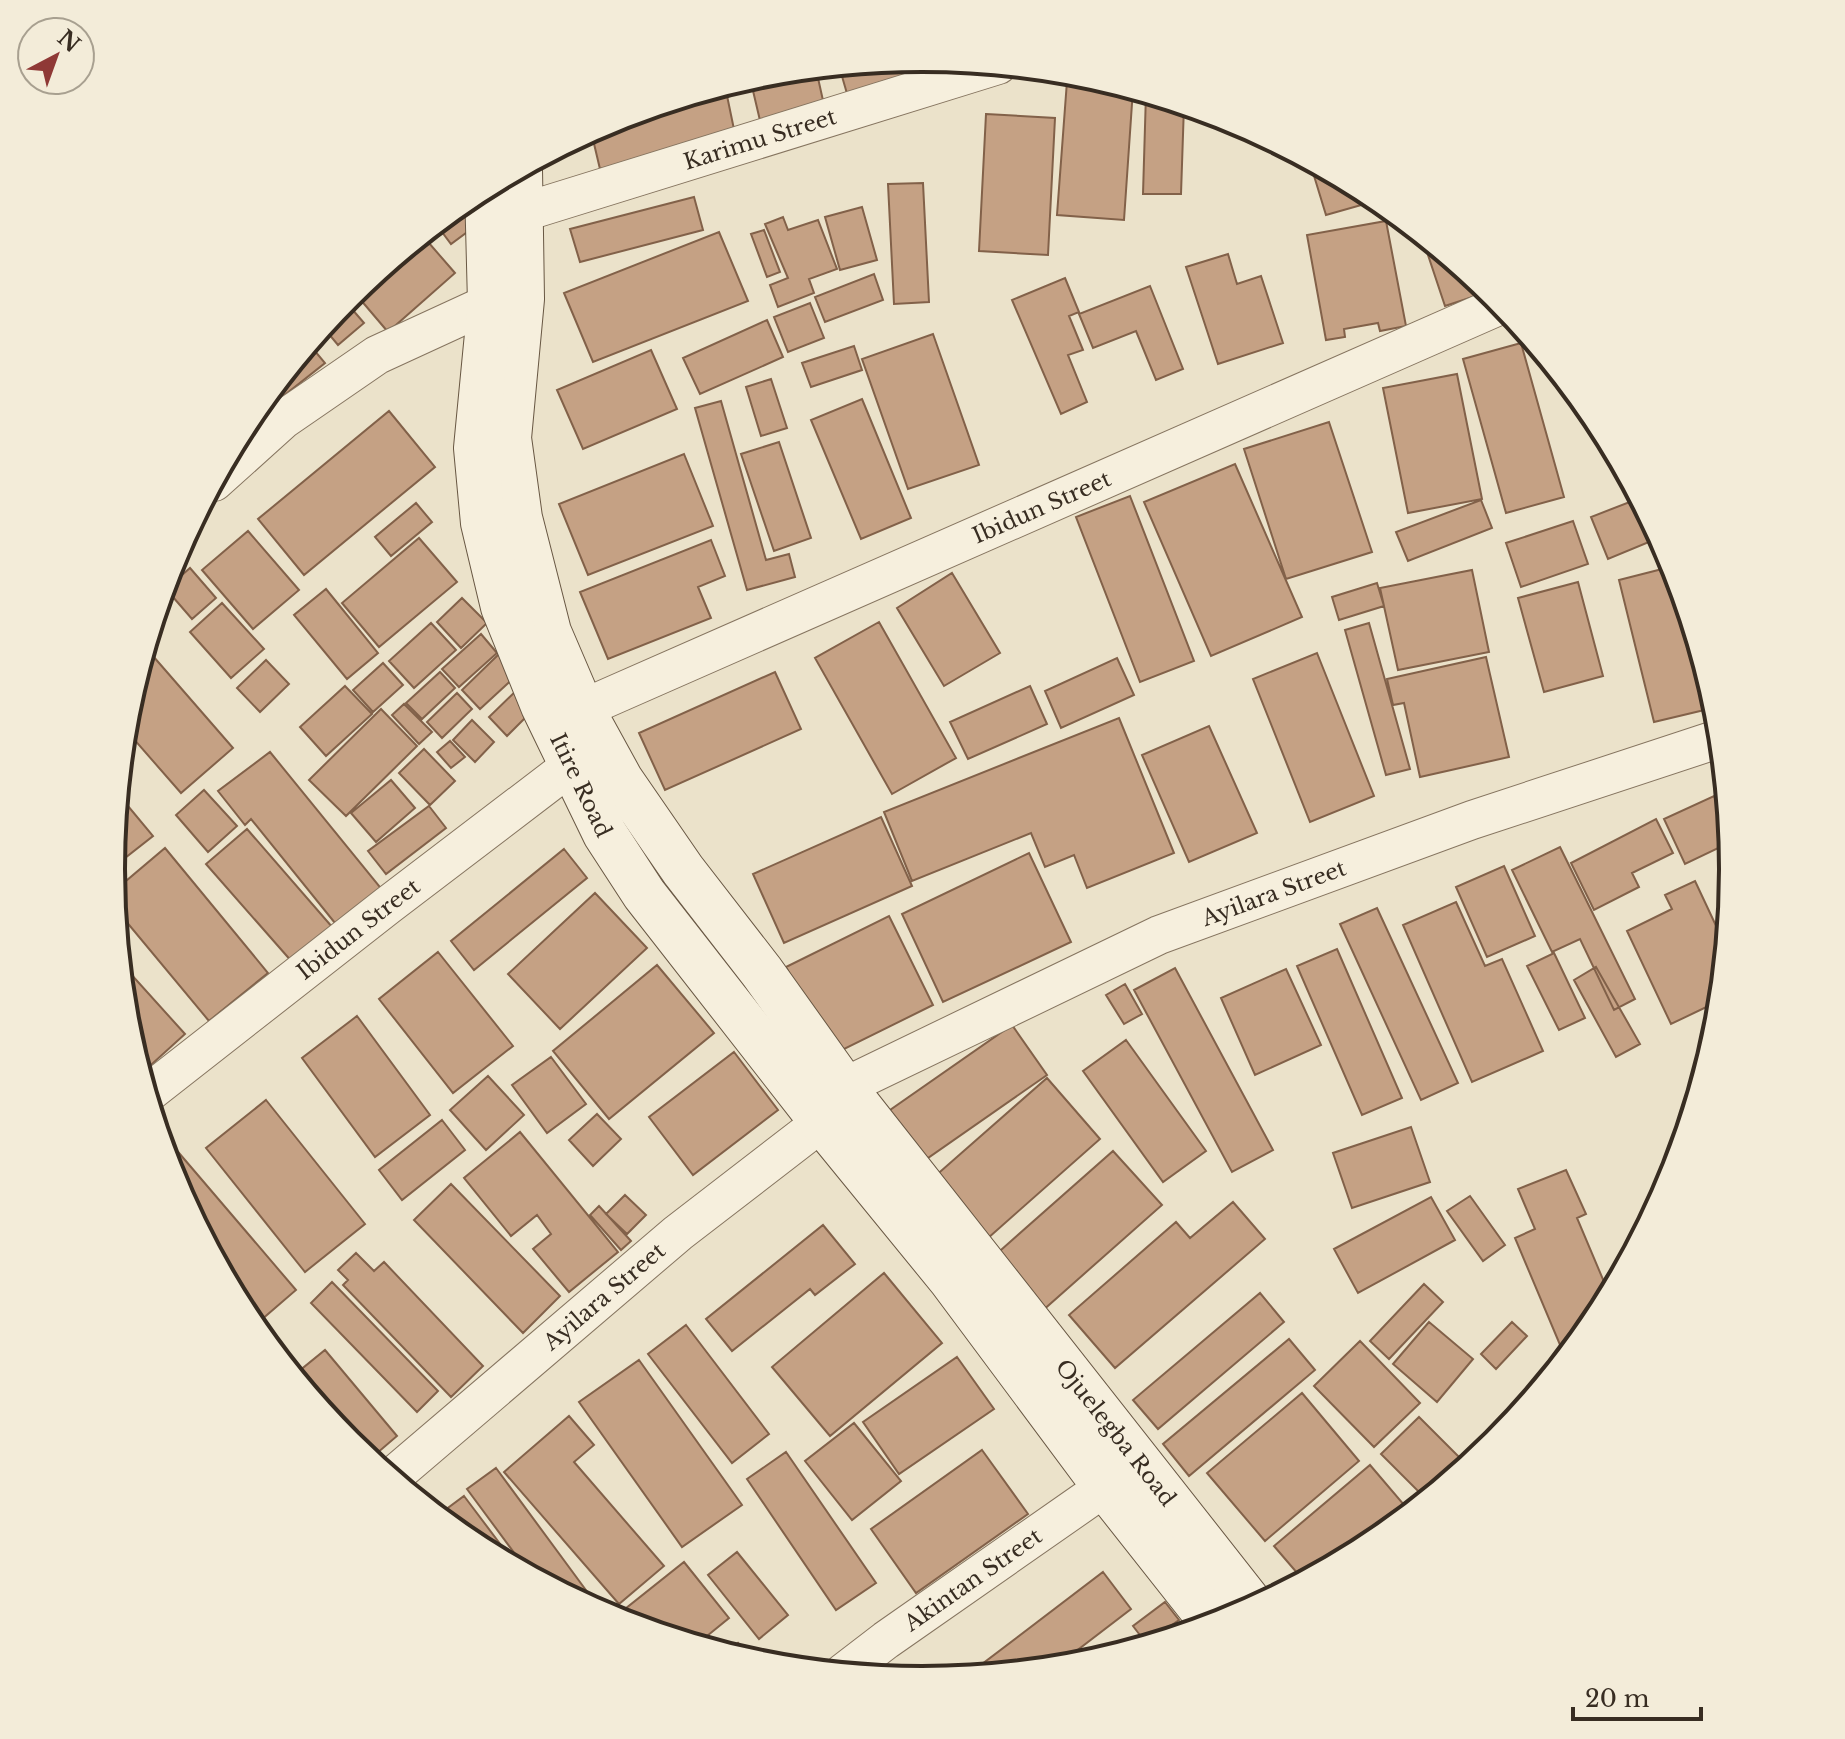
<svg xmlns="http://www.w3.org/2000/svg" width="1845" height="1739" viewBox="0 0 1845 1739" font-family="'Libre Baskerville',serif">
<rect width="100%" height="100%" fill="#ebe2ca"/>
<path fill="#c5a184" stroke="#826149" stroke-width="2" d="M 912,59 L 917,77 L 848,97 L 839,66 Z
M 816,69 L 826,114 L 762,129 L 750,78 L 765,74 Z
M 1067,81 L 1133,89 L 1124,220 L 1057,215 Z
M 725,86 L 736,139 L 600,169 L 591,131 L 612,120 Z
M 1146,93 L 1184,105 L 1181,194 L 1143,194 Z
M 986,114 L 1055,118 L 1048,255 L 979,251 Z
M 1317,164 L 1374,195 L 1379,200 L 1326,215 L 1311,166 Z
M 923,183 L 929,302 L 894,304 L 888,184 Z
M 694,197 L 703,230 L 580,262 L 570,229 Z
M 462,203 L 478,224 L 451,244 L 436,224 Z
M 862,207 L 877,260 L 840,270 L 825,217 Z
M 783,217 L 788,230 L 818,220 L 837,269 L 809,279 L 814,293 L 778,307 L 770,285 L 788,278 L 765,224 Z
M 1386,221 L 1406,326 L 1380,331 L 1378,323 L 1344,329 L 1345,337 L 1326,340 L 1307,235 Z
M 764,230 L 780,272 L 767,277 L 751,234 Z
M 719,232 L 748,301 L 593,362 L 564,293 Z
M 1421,234 L 1491,291 L 1445,306 Z
M 422,235 L 455,273 L 388,332 L 354,292 Z
M 1228,254 L 1237,284 L 1261,276 L 1283,343 L 1218,364 L 1186,267 Z
M 874,274 L 883,300 L 825,322 L 815,297 Z
M 1065,278 L 1079,312 L 1069,316 L 1083,350 L 1068,355 L 1087,402 L 1061,414 L 1012,300 Z
M 1150,286 L 1183,369 L 1156,380 L 1136,331 L 1093,348 L 1079,314 Z
M 345,301 L 364,323 L 338,345 L 323,327 Z
M 810,303 L 824,338 L 788,352 L 774,317 Z
M 767,320 L 783,357 L 700,394 L 683,358 Z
M 933,334 L 979,465 L 908,489 L 862,359 Z
M 1521,343 L 1564,497 L 1506,513 L 1463,359 Z
M 309,344 L 325,363 L 272,405 L 265,397 Z
M 854,346 L 862,370 L 811,387 L 802,363 Z
M 651,350 L 677,409 L 583,449 L 557,390 Z
M 1457,374 L 1482,499 L 1408,513 L 1383,388 Z
M 771,379 L 787,428 L 761,436 L 746,387 Z
M 862,399 L 911,518 L 861,539 L 811,420 Z
M 721,401 L 766,560 L 789,554 L 795,577 L 747,590 L 695,408 Z
M 389,411 L 435,467 L 304,575 L 258,519 Z
M 1329,422 L 1372,552 L 1286,579 L 1244,449 Z
M 779,442 L 811,538 L 774,551 L 741,454 Z
M 684,454 L 713,526 L 588,575 L 559,504 Z
M 1235,464 L 1302,617 L 1211,656 L 1144,502 Z
M 1130,496 L 1194,661 L 1140,682 L 1076,517 Z
M 1640,498 L 1661,537 L 1608,559 L 1591,517 Z
M 1481,500 L 1492,528 L 1408,561 L 1396,532 Z
M 416,503 L 432,522 L 391,556 L 375,537 Z
M 1573,521 L 1588,564 L 1521,587 L 1506,543 Z
M 248,531 L 299,590 L 253,629 L 202,570 Z
M 419,538 L 457,582 L 379,647 L 342,603 Z
M 711,540 L 725,576 L 698,587 L 711,618 L 608,659 L 580,592 Z
M 1674,566 L 1717,707 L 1654,722 L 1619,580 Z
M 190,568 L 216,598 L 192,619 L 166,589 Z
M 1472,570 L 1489,652 L 1398,670 L 1380,588 Z
M 952,573 L 1000,653 L 944,686 L 897,608 Z
M 1578,582 L 1603,676 L 1544,692 L 1518,598 Z
M 1377,583 L 1384,606 L 1339,620 L 1332,597 Z
M 326,589 L 378,653 L 347,679 L 294,615 Z
M 462,598 L 487,623 L 461,648 L 437,622 Z
M 222,603 L 264,649 L 231,678 L 190,632 Z
M 879,622 L 956,758 L 892,794 L 815,658 Z
M 431,623 L 456,650 L 414,688 L 389,661 Z
M 1369,623 L 1410,769 L 1386,775 L 1345,630 Z
M 481,634 L 497,653 L 459,687 L 442,669 Z
M 146,648 L 233,748 L 181,793 L 125,729 L 127,711 Z
M 1317,653 L 1374,796 L 1310,822 L 1253,679 Z
M 499,654 L 518,674 L 480,709 L 462,690 Z
M 1486,657 L 1509,757 L 1420,777 L 1404,703 L 1393,705 L 1387,679 Z
M 1117,658 L 1134,695 L 1061,728 L 1045,691 Z
M 266,660 L 289,684 L 260,712 L 237,688 Z
M 383,663 L 403,685 L 373,712 L 353,690 Z
M 440,672 L 455,688 L 422,719 L 406,703 Z
M 775,672 L 801,729 L 665,790 L 639,733 Z
M 345,686 L 372,714 L 326,756 L 300,727 Z
M 1030,686 L 1047,724 L 968,759 L 950,722 Z
M 518,689 L 536,707 L 507,736 L 489,717 Z
M 457,693 L 472,709 L 442,738 L 427,722 Z
M 404,704 L 432,732 L 419,744 L 392,715 Z
M 381,709 L 417,746 L 346,816 L 309,780 Z
M 1119,718 L 1174,853 L 1087,888 L 1074,855 L 1045,867 L 1031,833 L 912,881 L 884,812 Z
M 472,720 L 494,742 L 475,762 L 453,740 Z
M 1209,726 L 1257,833 L 1189,862 L 1142,755 Z
M 450,741 L 465,757 L 451,768 L 437,752 Z
M 424,749 L 455,781 L 430,805 L 399,773 Z
M 270,752 L 384,892 L 339,928 L 251,819 L 245,825 L 218,791 Z
M 391,780 L 415,808 L 376,842 L 351,813 Z
M 204,790 L 237,826 L 208,852 L 176,815 Z
M 118,794 L 153,836 L 111,869 Z
M 1714,796 L 1730,831 L 1731,842 L 1685,864 L 1664,819 Z
M 429,806 L 446,828 L 386,874 L 368,851 Z
M 881,817 L 912,886 L 784,943 L 753,874 Z
M 1656,819 L 1673,853 L 1632,873 L 1639,887 L 1594,910 L 1571,863 Z
M 247,829 L 333,928 L 293,963 L 206,864 Z
M 1560,847 L 1635,999 L 1614,1010 L 1580,939 L 1552,952 L 1512,870 Z
M 165,848 L 268,973 L 209,1021 L 115,908 L 113,892 Z
M 564,849 L 587,878 L 474,970 L 451,941 Z
M 1029,853 L 1071,942 L 943,1002 L 902,914 Z
M 1504,866 L 1535,936 L 1487,957 L 1456,887 Z
M 1695,881 L 1726,947 L 1721,1000 L 1671,1024 L 1627,931 L 1672,909 L 1665,895 Z
M 595,893 L 647,948 L 560,1029 L 508,974 Z
M 1456,902 L 1485,966 L 1502,959 L 1543,1051 L 1472,1082 L 1403,925 Z
M 1377,908 L 1458,1083 L 1421,1100 L 1340,924 Z
M 889,916 L 933,1005 L 830,1056 L 786,967 Z
M 1337,949 L 1402,1098 L 1362,1115 L 1297,966 Z
M 438,952 L 513,1046 L 453,1093 L 379,999 Z
M 1554,953 L 1585,1018 L 1559,1030 L 1527,966 Z
M 120,962 L 185,1034 L 141,1074 L 127,1027 Z
M 657,965 L 714,1033 L 609,1119 L 553,1051 Z
M 1596,967 L 1640,1044 L 1616,1057 L 1574,980 Z
M 1175,968 L 1273,1150 L 1232,1172 L 1134,990 Z
M 1286,969 L 1321,1045 L 1255,1075 L 1221,998 Z
M 1125,984 L 1142,1014 L 1124,1024 L 1106,995 Z
M 357,1016 L 430,1115 L 375,1157 L 302,1058 Z
M 1012,1025 L 1047,1075 L 915,1167 L 880,1117 Z
M 1126,1040 L 1206,1151 L 1163,1182 L 1083,1071 Z
M 734,1052 L 778,1110 L 693,1175 L 649,1117 Z
M 551,1057 L 586,1104 L 547,1133 L 512,1085 Z
M 488,1076 L 524,1115 L 486,1150 L 450,1110 Z
M 1047,1078 L 1100,1139 L 979,1246 L 925,1185 Z
M 266,1100 L 365,1224 L 305,1272 L 206,1148 Z
M 597,1114 L 621,1139 L 593,1166 L 569,1140 Z
M 442,1120 L 465,1150 L 402,1200 L 379,1170 Z
M 1411,1127 L 1430,1182 L 1352,1208 L 1333,1153 Z
M 520,1132 L 618,1252 L 569,1292 L 533,1249 L 551,1234 L 537,1215 L 511,1236 L 464,1178 Z
M 1113,1151 L 1162,1205 L 1041,1312 L 993,1257 Z
M 179,1153 L 296,1290 L 253,1327 L 173,1180 L 167,1163 Z
M 1566,1170 L 1586,1214 L 1577,1218 L 1610,1296 L 1597,1321 L 1566,1359 L 1515,1238 L 1535,1229 L 1518,1189 Z
M 451,1184 L 560,1296 L 523,1333 L 414,1220 Z
M 625,1195 L 646,1215 L 627,1234 L 606,1214 Z
M 1470,1196 L 1505,1245 L 1483,1261 L 1447,1211 Z
M 1431,1197 L 1455,1240 L 1358,1293 L 1334,1249 Z
M 1233,1202 L 1265,1239 L 1115,1368 L 1069,1315 L 1176,1222 L 1190,1238 Z
M 599,1206 L 631,1241 L 621,1250 L 590,1215 Z
M 823,1225 L 855,1264 L 815,1295 L 810,1289 L 732,1351 L 706,1319 Z
M 356,1253 L 374,1271 L 384,1262 L 483,1366 L 451,1397 L 343,1285 L 348,1280 L 338,1270 Z
M 884,1273 L 942,1343 L 830,1436 L 772,1367 Z
M 332,1282 L 438,1391 L 417,1412 L 311,1303 Z
M 1424,1284 L 1443,1302 L 1389,1359 L 1370,1341 Z
M 1260,1293 L 1284,1322 L 1158,1429 L 1133,1400 Z
M 1429,1322 L 1473,1359 L 1437,1402 L 1393,1364 Z
M 1512,1322 L 1527,1336 L 1496,1369 L 1481,1354 Z
M 686,1325 L 769,1434 L 732,1463 L 648,1354 Z
M 259,1329 L 290,1365 L 287,1368 L 257,1331 Z
M 1289,1339 L 1315,1370 L 1189,1476 L 1163,1444 Z
M 1360,1341 L 1420,1403 L 1374,1447 L 1314,1386 Z
M 325,1350 L 397,1436 L 369,1460 L 348,1443 L 293,1376 Z
M 957,1357 L 994,1409 L 899,1474 L 863,1422 Z
M 639,1360 L 742,1505 L 682,1547 L 579,1402 Z
M 1302,1393 L 1359,1461 L 1265,1541 L 1207,1473 Z
M 569,1416 L 594,1445 L 574,1462 L 664,1566 L 619,1604 L 504,1472 Z
M 1419,1417 L 1468,1466 L 1427,1500 L 1381,1454 Z
M 854,1423 L 901,1481 L 852,1520 L 805,1461 Z
M 982,1450 L 1028,1514 L 916,1593 L 871,1529 Z
M 786,1452 L 876,1583 L 836,1610 L 747,1479 Z
M 1370,1465 L 1411,1513 L 1373,1544 L 1304,1581 L 1274,1546 Z
M 496,1468 L 605,1616 L 532,1577 L 467,1489 Z
M 464,1496 L 519,1569 L 471,1544 L 437,1516 Z
M 737,1552 L 788,1615 L 759,1639 L 708,1575 Z
M 684,1562 L 729,1618 L 696,1645 L 640,1628 L 625,1609 Z
M 1103,1572 L 1131,1609 L 1054,1668 L 965,1677 Z
M 1165,1602 L 1179,1620 L 1146,1643 L 1133,1626 Z
M 738,1643 L 754,1662 L 726,1654 Z"/>
<g fill="none" stroke-linecap="round" stroke-linejoin="round">
<g stroke="#867560" stroke-width="40">
<g id="minor">
<path id="s1" d="M 521,213 L 998,65"/>
<path d="M 214,482 L 284,419 L 377,355 L 490,303"/>
<path id="s2" d="M 582,709 L 1503,304"/>
<path id="s3" d="M 844,1087 L 1159,935 L 1472,820 L 1721,738"/>
<path id="s4" d="M 147,1094 L 387,906 L 572,765"/>
<path id="s5" d="M 391,1478 L 678,1233 L 822,1122"/>
<path id="s6" d="M 843,1673 L 886,1640 L 1105,1487"/>
</g>
</g>
<g stroke="#685743" stroke-width="46">
<g id="secondary">
<path id="s7" d="M 520,169 L 522,299 L 509,438 L 520,518 L 549,632 L 582,709 L 621,780 L 683,870 L 762,972 L 844,1087 L 1254,1608"/>
<path id="s8" d="M 487,187 L 490,303 L 476,448 L 483,523 L 503,607 L 543,706 L 605,834 L 644,894 L 822,1122 L 951,1280 L 1105,1487 L 1214,1625"/>
</g>
</g>
<use href="#minor" stroke="#f6efdd" stroke-width="38"/>
<use href="#secondary" stroke="#f6efdd" stroke-width="44"/>
</g>
<g text-anchor="middle" dominant-baseline="central" stroke-width="6" stroke-linejoin="round" paint-order="stroke">
<g font-size="22" fill="#382d22" stroke="#f3ecd9">
<text stroke="none"><textPath href="#s1" startOffset="250">Karimu Street</textPath></text>
<text stroke="none"><textPath href="#s2" startOffset="502">Ibidun Street</textPath></text>
<text stroke="none"><textPath href="#s8" startOffset="618">Itire Road</textPath></text>
<text stroke="none"><textPath href="#s3" startOffset="472">Ayilara Street</textPath></text>
<text stroke="none"><textPath href="#s4" startOffset="268">Ibidun Street</textPath></text>
<text stroke="none"><textPath href="#s5" startOffset="280">Ayilara Street</textPath></text>
<text stroke="none"><textPath href="#s7" startOffset="1452">Ojuelegba Road</textPath></text>
<text stroke="none"><textPath href="#s6" startOffset="160">Akintan Street</textPath></text>
</g>
</g>
<path d="M0 0H1845V1739H0ZM125 869a797 797 0 1 1 1594 0a797 797 0 1 1-1594 0Z" fill="#f3ecd9" fill-rule="evenodd"/>
<path fill="none" stroke="#382d22" stroke-width="4" d="M125 869a797 797 0 1 1 1594 0a797 797 0 1 1-1594 0Z"/>
<g transform="translate(56 56) rotate(41)"><circle r="38" fill="#f3ecd9" stroke="#a8a090" stroke-width="2"/>
<path d="M0-6L14 30L0 20L-14 30Z" fill="#8f3936"/>
<text y="-12" font-size="22" font-weight="bold" text-anchor="middle" fill="#382d22">N</text>
</g>
<path d="M1573 1707v12h128v-12" fill="none" stroke="#382d22" stroke-width="4"/>
<text x="1585" y="1707" font-size="24" fill="#382d22" stroke="#f3ecd9" stroke-width="6" paint-order="stroke">20 m</text>
</svg>
